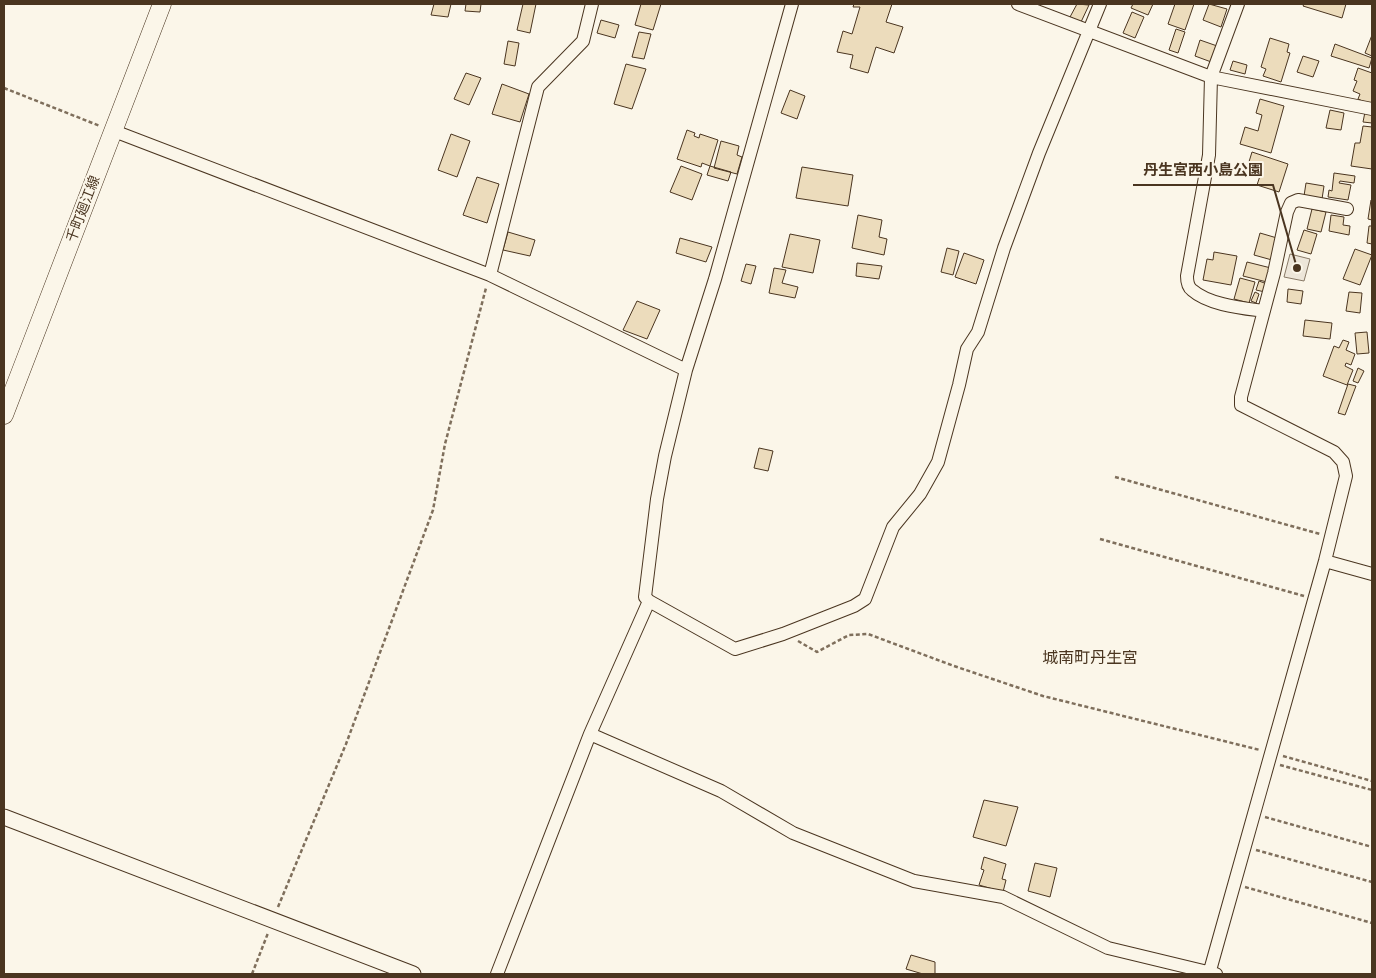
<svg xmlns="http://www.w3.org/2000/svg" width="1376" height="978" viewBox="0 0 1376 978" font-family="'Nunito Sans','Noto Sans JP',sans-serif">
<rect width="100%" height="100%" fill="#fbf6e9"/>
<path fill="#ede6d9" stroke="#887966" d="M 1290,254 L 1310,259 L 1304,281 L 1284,277 Z"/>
<path fill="#ecdcbc" stroke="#4a3520" d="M 434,4 L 451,4 L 448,17 L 431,15 Z
M 466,4 L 481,4 L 480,12 L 465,11 Z
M 523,4 L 536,4 L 530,33 L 517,30 Z
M 641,4 L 661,4 L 653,30 L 635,25 Z
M 854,4 L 892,4 L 886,22 L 903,27 L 894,53 L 876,47 L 868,73 L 850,68 L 853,55 L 837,52 L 843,31 L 852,34 L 860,7 L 853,7 Z
M 1077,4 L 1089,5 L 1081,22 L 1070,17 Z
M 1133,4 L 1153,4 L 1148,15 L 1131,8 Z
M 1175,4 L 1194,4 L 1185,30 L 1168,24 Z
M 1209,4 L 1227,9 L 1221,27 L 1203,20 Z
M 1304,4 L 1346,4 L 1342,18 L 1303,6 Z
M 1132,12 L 1144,17 L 1135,38 L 1123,33 Z
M 601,20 L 619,25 L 615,38 L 597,33 Z
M 1176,29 L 1185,32 L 1178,53 L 1169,50 Z
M 639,32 L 651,34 L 644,59 L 632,57 Z
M 1372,35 L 1372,56 L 1365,53 Z
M 1270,38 L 1289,44 L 1287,52 L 1290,53 L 1281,82 L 1263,76 L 1266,69 L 1261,67 Z
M 1200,40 L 1220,47 L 1214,63 L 1195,56 Z
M 508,41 L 519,43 L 515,66 L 504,64 Z
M 1335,44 L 1372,58 L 1369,68 L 1331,56 Z
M 1303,56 L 1319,61 L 1313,77 L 1297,72 Z
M 1233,61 L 1247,65 L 1245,74 L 1230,70 Z
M 626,64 L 646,69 L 632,109 L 614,104 Z
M 1358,68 L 1372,73 L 1372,105 L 1358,99 L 1360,94 L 1353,91 L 1357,81 L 1354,80 Z
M 466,73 L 481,78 L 469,105 L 454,99 Z
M 502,84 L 529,94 L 520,122 L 492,114 Z
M 790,90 L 805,96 L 797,119 L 781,113 Z
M 1260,99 L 1284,106 L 1271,153 L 1240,144 L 1245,127 L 1258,131 L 1262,115 L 1256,113 Z
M 1330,110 L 1344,113 L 1341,130 L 1326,128 Z
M 1365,112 L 1372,113 L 1372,123 L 1363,122 Z
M 1363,126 L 1372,127 L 1372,169 L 1351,166 L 1355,143 L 1360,143 Z
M 687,130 L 695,133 L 694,136 L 699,138 L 700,134 L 718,140 L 710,166 L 702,163 L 701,167 L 677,159 Z
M 451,134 L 470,141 L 457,177 L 438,170 Z
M 721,141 L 739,146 L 737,155 L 742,157 L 737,174 L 714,168 Z
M 1252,152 L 1288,164 L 1279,192 L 1257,185 L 1262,170 L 1248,165 Z
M 681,166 L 702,174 L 692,200 L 670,192 Z
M 710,166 L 731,172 L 728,181 L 707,175 Z
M 802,167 L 853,175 L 848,206 L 796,198 Z
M 1334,173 L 1355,176 L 1354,183 L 1340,181 L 1339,183 L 1351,185 L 1348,200 L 1328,197 L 1329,190 L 1332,191 Z
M 477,177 L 499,184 L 487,223 L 463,215 Z
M 1306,183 L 1324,186 L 1322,199 L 1304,196 Z
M 1371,200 L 1372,201 L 1372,220 L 1368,219 Z
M 1312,209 L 1326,212 L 1321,232 L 1307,229 Z
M 858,215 L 882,220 L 879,237 L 887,239 L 884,255 L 852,248 Z
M 1331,215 L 1344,217 L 1343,225 L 1350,226 L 1349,235 L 1329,231 Z
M 1369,226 L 1372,226 L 1372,244 L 1367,243 Z
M 1304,230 L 1317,234 L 1311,254 L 1297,250 Z
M 508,232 L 535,240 L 530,256 L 503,250 Z
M 1260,233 L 1277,238 L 1272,260 L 1254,255 Z
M 790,234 L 820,240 L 813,273 L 782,267 Z
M 680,238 L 712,247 L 706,262 L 676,253 Z
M 947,248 L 959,251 L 953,275 L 941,272 Z
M 1355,249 L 1372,255 L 1360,285 L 1343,279 Z
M 1214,252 L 1237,256 L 1231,285 L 1203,280 L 1207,259 L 1213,260 Z
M 964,253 L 984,260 L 976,284 L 955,277 Z
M 1247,262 L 1271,268 L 1267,282 L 1243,276 Z
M 857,263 L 882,266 L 879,279 L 856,276 Z
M 746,264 L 756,266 L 751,284 L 741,281 Z
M 774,268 L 786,270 L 782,283 L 798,287 L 795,298 L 769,293 Z
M 1240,278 L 1255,282 L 1249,303 L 1234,299 Z
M 1259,281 L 1267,284 L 1265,292 L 1256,290 Z
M 1288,289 L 1303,291 L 1301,304 L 1287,302 Z
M 1255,292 L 1259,294 L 1256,303 L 1251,301 Z
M 1349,292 L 1362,293 L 1360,313 L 1346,311 Z
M 637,301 L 660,310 L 647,339 L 623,330 Z
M 1305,320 L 1332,323 L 1330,339 L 1303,336 Z
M 1367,332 L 1369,353 L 1357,354 L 1355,333 Z
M 1343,340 L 1349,342 L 1346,350 L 1355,354 L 1351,365 L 1346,363 L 1345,366 L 1353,370 L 1347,385 L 1323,376 L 1334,346 L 1339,348 Z
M 1358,368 L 1364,371 L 1358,383 L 1353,381 Z
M 1348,384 L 1356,386 L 1345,415 L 1338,413 Z
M 759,448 L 773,451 L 768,471 L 754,468 Z
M 984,800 L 1018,807 L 1006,846 L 973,837 Z
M 984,857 L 1006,864 L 1002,879 L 1006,880 L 1003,892 L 979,885 L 984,870 L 981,869 Z
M 1035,863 L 1057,868 L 1050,897 L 1028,891 Z
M 911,955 L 935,962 L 935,974 L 923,974 L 906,969 Z"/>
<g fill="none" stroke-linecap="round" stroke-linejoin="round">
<g stroke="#4a3520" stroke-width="14">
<path id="minor" d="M 792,4 L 715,279 L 686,370 L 665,456 L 657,499 L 645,597 L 649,601 L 735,649 L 783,634 L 854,606 L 865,599 L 893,527 L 920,494 L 938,462 L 959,385 L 967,349 L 978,332 L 1004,248 L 1039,153 L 1100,4
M 1018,4 L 1211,77 L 1372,109
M 1238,4 L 1211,77 L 1209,155 L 1187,276 C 1187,282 1188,287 1192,290 C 1209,305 1242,308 1264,311
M 114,131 L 490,275 L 686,370
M 490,275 L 538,87 L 583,41 L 592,4
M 1325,561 L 1372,574
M 590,734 L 721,791 L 793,833 L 914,881 L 1003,897 L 1108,948 L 1216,974
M 497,974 L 590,734 L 649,601
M 1209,974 L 1325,561 L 1346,476 L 1343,462 L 1334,452 L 1241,405 L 1241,397 L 1274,273 L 1287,212 L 1291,203 L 1298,200 L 1347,209"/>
</g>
<g stroke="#4a3520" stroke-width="17">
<path id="tertiary" d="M 4,817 L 413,974"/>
</g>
<g stroke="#4a3520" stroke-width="19">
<path id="secondary" d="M 4,415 L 162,4"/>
</g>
<path stroke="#7f6f5c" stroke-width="2.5" stroke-dasharray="4 2.5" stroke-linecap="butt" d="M 4,88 L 100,126
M 1115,477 L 1320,534
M 1100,539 L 1304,596
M 798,641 L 817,652 L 849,635 L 868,634 L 954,666 L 1043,696 L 1260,750
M 1283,756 L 1372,781
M 1280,765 L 1372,790
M 1265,817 L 1372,847
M 1256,850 L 1372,882
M 1245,887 L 1372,923
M 278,907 L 346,744 L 433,510 L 445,444 L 486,288
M 252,974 L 268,933"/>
<use href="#minor" stroke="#fbf6e9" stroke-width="12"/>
<use href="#tertiary" stroke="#fbf6e9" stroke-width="15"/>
<use href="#secondary" stroke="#fbf6e9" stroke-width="18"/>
</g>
<g text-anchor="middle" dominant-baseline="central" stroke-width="4" stroke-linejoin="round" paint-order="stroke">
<g font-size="14" fill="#4a3520" stroke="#fbf6e9">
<text transform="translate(83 209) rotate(-69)">千町廻江線</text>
</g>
<g font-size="16" fill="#4a3520" stroke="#fbf6e9">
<text x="1090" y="658">城南町丹生宮</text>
</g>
</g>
<path fill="none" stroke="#4a3520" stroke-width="2" d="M1297 268L1273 185H1133"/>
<circle fill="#4a3520" stroke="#fbf6e9" stroke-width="2" cx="1297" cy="268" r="5"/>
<g font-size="15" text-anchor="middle" font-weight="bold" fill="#4a3520" stroke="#fbf6e9" stroke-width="4" stroke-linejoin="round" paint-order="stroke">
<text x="1203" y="175">丹生宮西小島公園</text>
</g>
<rect width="1376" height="978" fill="none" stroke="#4a3520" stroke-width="10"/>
</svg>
